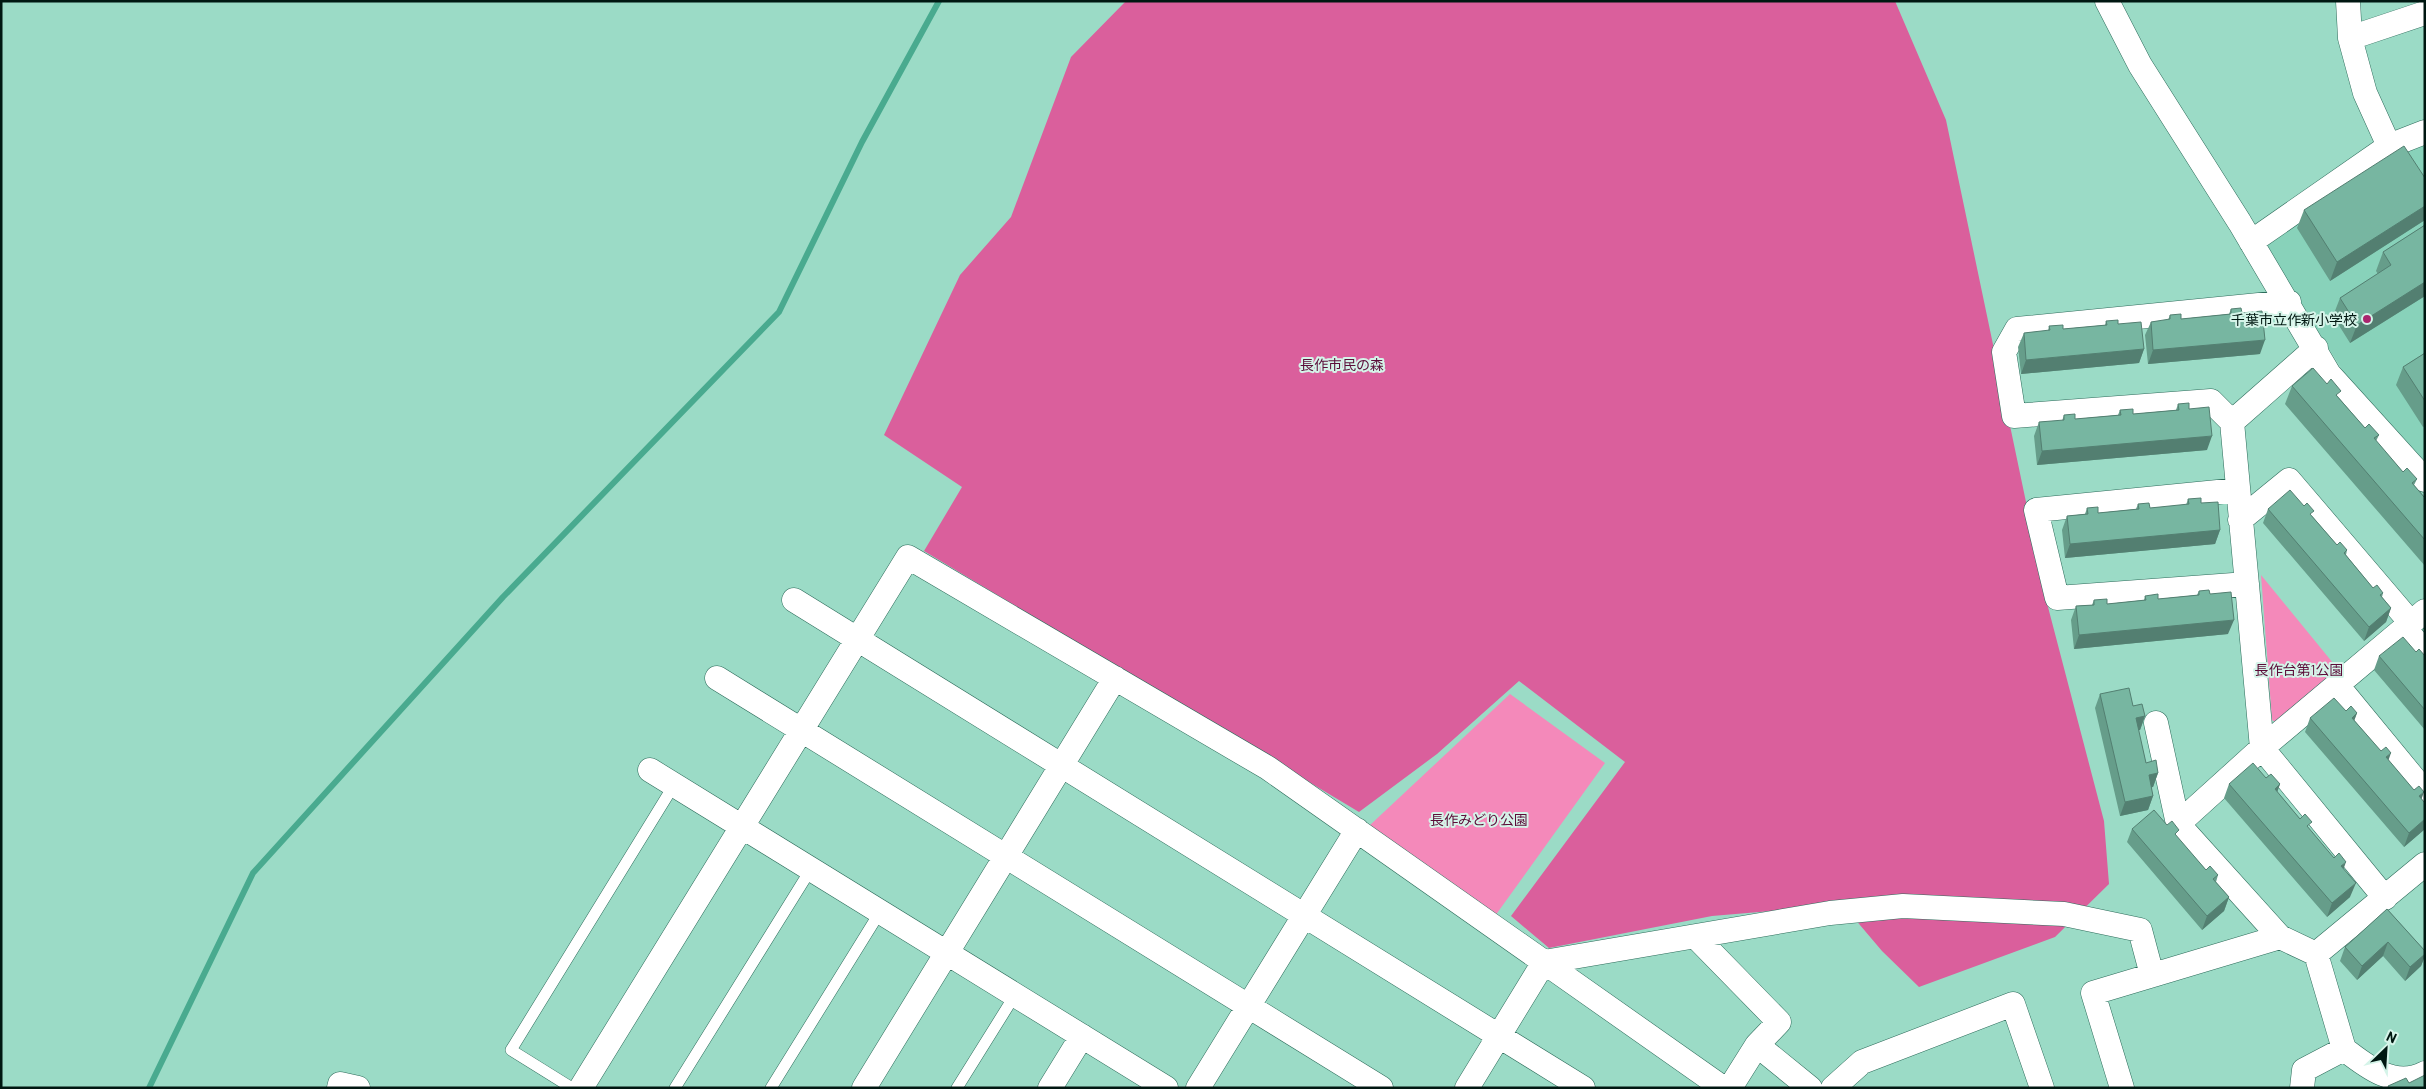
<svg xmlns="http://www.w3.org/2000/svg" width="2426" height="1089" viewBox="0 0 2426 1089" font-family="Barlow,'Noto Sans JP',sans-serif">
<rect width="100%" height="100%" fill="#9bdbc6"/>
<path fill="#88d2ba" d="M 2425,143 L 2425,464 L 2356,391 L 2264,247 L 2382,160 Z"/>
<path fill="#f489ba" d="M 2261,575 L 2342,674 L 2280,725 L 2272,720 Z
M 1510,694 L 1605,763 L 1495,916 L 1369,826 Z"/>
<path fill="#da5f9c" d="M 1126,1 L 1895,1 L 1946,120 L 2048,607 L 2104,821 L 2109,884 L 2055,937 L 1919,987 L 1882,951 L 1843,905 L 1712,916 L 1549,948 L 1511,916 L 1625,762 L 1519,681 L 1437,754 L 1359,812 L 924,551 L 962,487 L 884,435 L 960,275 L 1011,217 L 1071,57 Z"/>
<g fill="none" stroke-linecap="round" stroke-linejoin="round">
<path stroke="#49aa8f" stroke-width="6" d="M 149,1088 L 253,873 L 503,597 L 779,312 L 862,142 L 939,1"/>
<g stroke="#2d6c5b" stroke-width="12">
<path id="service" d="M 572,1088 L 511,1050 L 674,785
M 675,1088 L 811,869
M 771,1088 L 880,912
M 957,1088 L 1015,995"/>
</g>
<g stroke="#2d6c5b" stroke-width="25">
<path id="minor" d="M 2107,1 L 2140,65 L 2240,223 L 2329,374 L 2425,480
M 2348,1 L 2350,38 L 2365,93 L 2389,146
M 2350,38 L 2425,13
M 2251,242 L 2389,146 L 2425,132
M 2316,348 L 2232,422 L 2262,748 L 2385,898
M 2232,422 L 2211,401 L 2014,416 L 2004,352 L 2017,329 L 2289,302
M 2238,490 L 2036,510 L 2057,598 L 2247,584
M 2240,520 L 2289,480 L 2411,623
M 794,600 L 1583,1088
M 2405,629 L 2425,652
M 717,678 L 1381,1088
M 2337,685 L 2425,792
M 2156,723 L 2178,824 L 2280,937
M 650,770 L 1166,1088
M 2178,824 L 2262,748 L 2425,611
M 1696,937 L 1779,1022 L 1757,1045 L 1730,1088
M 1757,1045 L 1810,1088
M 2344,1049 C 2367,1067 2395,1089 2425,1073
M 339,1088 L 340,1084 L 358,1088
M 581,1088 L 908,557 L 1268,768 L 1723,1088
M 864,1088 L 1115,678
M 1050,1088 L 1082,1036
M 1198,1088 L 1357,830
M 1467,1088 L 1544,962 L 1830,913 L 1903,906 L 2064,914 L 2140,930 L 2152,975
M 1833,1088 L 1862,1062 L 2013,1004 L 2042,1088
M 2122,1088 L 2093,993 L 2280,937 L 2316,954 L 2425,864
M 2302,1088 L 2304,1070 L 2344,1049 L 2316,954"/>
</g>
<use href="#service" stroke="#fff" stroke-width="11"/>
<use href="#minor" stroke="#fff" stroke-width="24"/>
</g>
<path fill="#669d8a" d="M 2425,178 L 2425,220 L 2330,281 L 2297,228 L 2304,210 Z
M 2425,225 L 2425,296 L 2350,343 L 2333,316 L 2340,298 L 2378,274 L 2376,271 L 2383,252 Z
M 2231,309 L 2242,313 L 2260,354 L 2148,364 L 2145,335 L 2151,322 L 2168,320 L 2170,315 L 2181,319 L 2229,314 Z
M 2106,321 L 2118,324 L 2144,349 L 2139,363 L 2021,374 L 2018,347 L 2024,333 L 2048,331 L 2049,326 L 2063,329 L 2105,325 Z
M 2425,353 L 2425,426 L 2423,427 L 2396,385 L 2403,367 Z
M 2327,384 L 2365,428 L 2379,435 L 2376,441 L 2403,472 L 2417,479 L 2414,485 L 2425,498 L 2425,566 L 2285,404 L 2292,386 Z
M 2178,404 L 2189,409 L 2207,450 L 2037,465 L 2034,436 L 2039,422 L 2062,421 L 2064,415 L 2075,419 L 2118,415 L 2120,410 L 2133,414 L 2176,410 Z
M 2188,499 L 2201,503 L 2220,530 L 2215,544 L 2065,558 L 2062,530 L 2067,516 L 2085,514 L 2087,508 L 2098,513 L 2136,509 L 2138,504 L 2150,508 L 2186,505 Z
M 2268,509 L 2312,516 L 2337,545 L 2347,550 L 2346,555 L 2373,588 L 2383,593 L 2382,597 L 2391,608 L 2386,622 L 2364,641 L 2263,523 Z
M 2199,591 L 2210,594 L 2228,634 L 2074,649 L 2071,620 L 2076,606 L 2092,605 L 2094,600 L 2107,604 L 2144,600 L 2145,596 L 2158,599 L 2197,595 Z
M 2416,652 L 2425,656 L 2425,730 L 2374,670 L 2379,656 Z
M 2100,694 L 2133,706 L 2145,716 L 2140,730 L 2138,730 L 2146,763 L 2158,773 L 2153,787 L 2151,787 L 2153,796 L 2148,810 L 2120,816 L 2095,708 Z
M 2346,711 L 2357,713 L 2354,720 L 2425,803 L 2425,829 L 2404,847 L 2305,732 L 2310,718 Z
M 2266,778 L 2280,784 L 2277,792 L 2343,869 L 2350,897 L 2327,917 L 2224,798 L 2229,784 Z
M 2132,829 L 2177,837 L 2206,870 L 2218,875 L 2216,882 L 2229,897 L 2224,911 L 2202,930 L 2127,842 Z
M 2387,909 L 2425,951 L 2425,956 L 2421,966 L 2405,981 L 2383,956 L 2357,980 L 2340,961 L 2345,947 Z"/>
<path fill="#537f71" d="M 2425,206 L 2425,220 L 2330,281 L 2337,262 Z
M 2425,282 L 2425,296 L 2350,343 L 2357,325 Z
M 2265,340 L 2260,354 L 2148,364 L 2153,350 Z
M 2144,349 L 2139,363 L 2021,374 L 2026,360 Z
M 2212,436 L 2207,450 L 2037,465 L 2042,451 Z
M 2220,530 L 2215,544 L 2065,558 L 2070,544 Z
M 2391,608 L 2386,622 L 2364,641 L 2369,627 Z
M 2234,620 L 2228,634 L 2074,649 L 2079,635 Z
M 2357,713 L 2352,727 L 2352,718 Z
M 2145,716 L 2140,730 L 2131,732 L 2136,718 Z
M 2391,753 L 2386,767 L 2386,757 Z
M 2158,773 L 2153,787 L 2144,789 L 2149,775 Z
M 2280,784 L 2275,798 L 2275,789 Z
M 2424,792 L 2419,806 L 2419,796 Z
M 2153,796 L 2148,810 L 2120,816 L 2125,802 Z
M 2425,819 L 2425,829 L 2404,847 L 2409,833 Z
M 2346,862 L 2341,876 L 2341,866 Z
M 2356,883 L 2350,897 L 2327,917 L 2332,903 Z
M 2229,897 L 2224,911 L 2202,930 L 2207,916 Z
M 2388,942 L 2383,956 L 2357,980 L 2362,966 Z
M 2425,954 L 2425,956 L 2421,966 L 2405,981 L 2410,967 Z"/>
<path fill="#77b6a1" stroke="#537f71" d="M 2404,146 L 2425,178 L 2425,206 L 2337,262 L 2304,210 Z
M 2425,225 L 2425,282 L 2357,325 L 2340,298 L 2391,265 L 2383,252 Z
M 2241,308 L 2242,313 L 2262,311 L 2265,340 L 2153,350 L 2151,322 L 2170,319 L 2170,315 L 2181,314 L 2181,319 L 2231,314 L 2231,309 Z
M 2118,320 L 2118,324 L 2141,322 L 2144,349 L 2026,360 L 2024,333 L 2050,330 L 2049,326 L 2063,325 L 2063,329 L 2107,325 L 2106,321 Z
M 2425,353 L 2425,401 L 2403,367 Z
M 2313,368 L 2327,384 L 2331,379 L 2341,391 L 2336,395 L 2365,428 L 2369,424 L 2379,435 L 2374,438 L 2403,472 L 2407,468 L 2417,479 L 2412,483 L 2425,498 L 2425,540 L 2292,386 Z
M 2189,403 L 2189,409 L 2209,407 L 2212,436 L 2042,451 L 2039,422 L 2064,420 L 2064,415 L 2075,414 L 2075,419 L 2121,415 L 2120,410 L 2133,409 L 2133,414 L 2179,410 L 2178,404 Z
M 2290,490 L 2304,506 L 2307,503 L 2314,511 L 2310,514 L 2337,545 L 2340,542 L 2347,550 L 2344,553 L 2373,588 L 2377,585 L 2383,593 L 2380,595 L 2391,608 L 2369,627 L 2268,509 Z
M 2201,498 L 2201,503 L 2218,502 L 2220,530 L 2070,544 L 2067,516 L 2088,514 L 2087,508 L 2098,507 L 2098,513 L 2139,509 L 2138,504 L 2149,503 L 2150,508 L 2189,504 L 2188,499 Z
M 2209,590 L 2210,594 L 2231,592 L 2234,620 L 2079,635 L 2076,606 L 2094,605 L 2094,600 L 2107,599 L 2107,604 L 2146,600 L 2145,596 L 2158,594 L 2158,599 L 2199,595 L 2199,591 Z
M 2403,637 L 2416,652 L 2419,649 L 2425,656 L 2425,661 L 2424,661 L 2425,662 L 2425,710 L 2379,656 Z
M 2129,688 L 2133,706 L 2142,704 L 2145,716 L 2136,718 L 2146,763 L 2156,760 L 2158,773 L 2149,775 L 2153,796 L 2125,802 L 2100,694 Z
M 2334,698 L 2346,711 L 2351,706 L 2357,713 L 2352,718 L 2381,751 L 2386,747 L 2391,753 L 2386,757 L 2414,790 L 2419,786 L 2424,792 L 2419,796 L 2425,803 L 2425,819 L 2409,833 L 2310,718 Z
M 2253,763 L 2266,778 L 2271,774 L 2280,784 L 2275,789 L 2300,819 L 2305,814 L 2312,822 L 2307,826 L 2334,858 L 2339,853 L 2346,862 L 2341,866 L 2356,883 L 2332,903 L 2229,784 Z
M 2154,810 L 2167,825 L 2172,821 L 2179,830 L 2175,834 L 2206,870 L 2210,866 L 2218,875 L 2213,879 L 2229,897 L 2207,916 L 2132,829 Z
M 2387,909 L 2425,951 L 2425,954 L 2410,967 L 2388,942 L 2362,966 L 2345,947 Z
M 2425,1075 L 2425,1088 L 2389,1088 L 2388,1086 L 2406,1078 L 2409,1083 Z"/>
<circle fill="#aa256e" stroke="#d5f4e9" stroke-width="2" cx="2367" cy="319" r="5"/>
<g text-anchor="middle" dominant-baseline="central" stroke-width="4" stroke-linejoin="round" paint-order="stroke">
<g font-size="14" fill="#001711" stroke="#d5f4e9" text-anchor="end">
<text x="2357" y="319">千葉市立作新小学校</text>
</g>
<g font-size="14" fill="#5c0d39" stroke="#d5f4e9">
<text x="1342" y="364">長作市民の森</text>
<text x="2299" y="669">長作台第1公園</text>
<text x="1479" y="819">長作みどり公園</text>
</g>
</g>
<rect width="2426" height="1089" fill="none" stroke="#001711" stroke-width="5"/>
<g transform="translate(2386 1049) rotate(25)" stroke="#d5f4e9" stroke-width="4" paint-order="stroke">
<path d="M0-4L9 19L0 12L-9 19Z" fill="#001711"/>
<text y="-8" font-size="14" font-weight="bold" text-anchor="middle" fill="#001711">N</text>
</g>
</svg>
